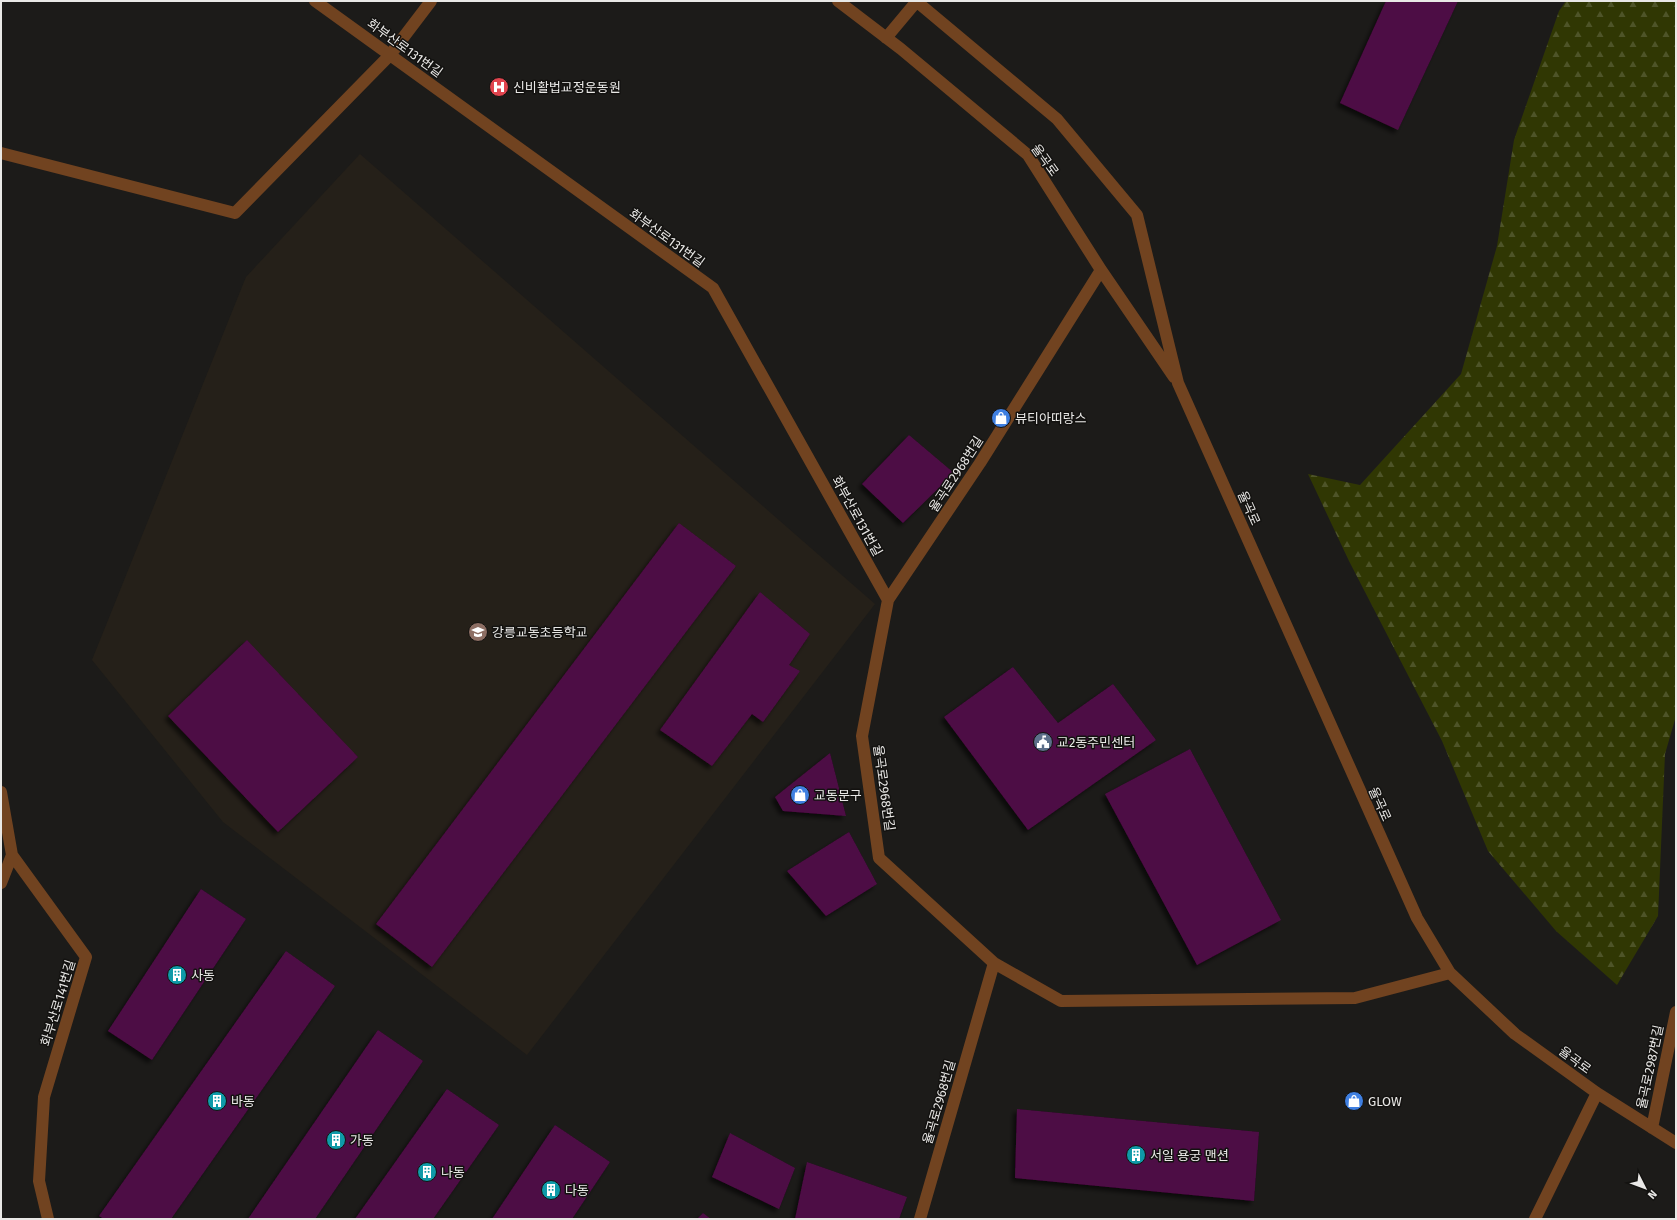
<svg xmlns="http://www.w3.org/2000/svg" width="1677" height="1220" viewBox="0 0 1677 1220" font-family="'Fira Sans','Noto Sans KR',sans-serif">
<defs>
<pattern id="forest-firs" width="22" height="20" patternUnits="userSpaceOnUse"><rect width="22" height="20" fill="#303703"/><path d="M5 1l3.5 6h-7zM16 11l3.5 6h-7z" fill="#4e5428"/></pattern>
<filter id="shadow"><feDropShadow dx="-3.5" dy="3.5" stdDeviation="2" flood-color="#0009"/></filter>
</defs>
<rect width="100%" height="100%" fill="#1c1b19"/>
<path fill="#252019" d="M 360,154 L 875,604 L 527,1055 L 223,822 L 92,660 L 246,277 Z"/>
<path fill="url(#forest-firs)" d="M 1566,1 L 1676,1 L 1676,716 L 1665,754 L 1658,916 L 1617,985 L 1556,931 L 1488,851 L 1442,741 L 1349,561 L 1308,474 L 1360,485 L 1461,374 L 1497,246 L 1514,140 L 1559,11 Z"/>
<path fill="#4d0a44" filter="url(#shadow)" d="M 1386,1 L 1458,1 L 1398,130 L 1340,103 Z
M 909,435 L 954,473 L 903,523 L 862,484 Z
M 679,523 L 736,566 L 432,967 L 376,924 Z
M 760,592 L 810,634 L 789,665 L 800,671 L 763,722 L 752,714 L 712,766 L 660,730 Z
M 247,640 L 358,757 L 278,832 L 168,716 Z
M 1013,667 L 1058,723 L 1113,684 L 1156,740 L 1028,830 L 944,717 Z
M 1190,749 L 1281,920 L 1197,965 L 1105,794 Z
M 830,753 L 846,816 L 783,811 L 775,797 Z
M 849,832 L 877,884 L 826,916 L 787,871 Z
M 201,889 L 246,919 L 152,1060 L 108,1031 Z
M 286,951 L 335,986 L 171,1219 L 104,1219 L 99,1216 Z
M 378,1030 L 423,1061 L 315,1219 L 248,1219 Z
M 447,1089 L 499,1125 L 433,1219 L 355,1219 Z
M 1017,1109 L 1259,1132 L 1254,1201 L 1015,1178 Z
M 555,1125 L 610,1162 L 572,1219 L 492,1219 Z
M 730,1133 L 795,1168 L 779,1209 L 712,1177 Z
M 807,1162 L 907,1197 L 899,1219 L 795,1219 Z
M 703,1213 L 711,1219 L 697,1219 Z"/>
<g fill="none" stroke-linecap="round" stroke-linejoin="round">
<path stroke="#714320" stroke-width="12" d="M 315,1 L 713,288 L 888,600
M 838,1 L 901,49 L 1028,155 L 1101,270 L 1174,377
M 916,1 L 1057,119 L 1137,215 L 1178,383 L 1417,918 L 1450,973 L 1515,1034 L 1597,1093 L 1676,1143
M 886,38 L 917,1
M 1,153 L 235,213 L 390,55 L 431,1
M 1,792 L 12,855 L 86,957 L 44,1097 L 39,1181 L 48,1219
M 1,883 L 12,855
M 994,963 L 1061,1001 L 1355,998 L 1450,973
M 1652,1128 L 1676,1012
M 920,1219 L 994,963 L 879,858 L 862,736 L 888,600 L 980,463 L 1101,270
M 1535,1219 L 1597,1093"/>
</g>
<defs>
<g id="hospital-disc" transform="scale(1)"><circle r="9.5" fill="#e0444e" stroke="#131210"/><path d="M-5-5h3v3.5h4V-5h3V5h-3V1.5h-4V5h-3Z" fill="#fff"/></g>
<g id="shop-disc" transform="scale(1)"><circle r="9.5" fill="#3f7fe0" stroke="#131210"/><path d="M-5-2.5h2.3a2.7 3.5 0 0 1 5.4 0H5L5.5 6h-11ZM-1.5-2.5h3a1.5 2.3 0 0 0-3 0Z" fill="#fff"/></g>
<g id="school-disc" transform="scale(1)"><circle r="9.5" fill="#8d6e63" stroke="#131210"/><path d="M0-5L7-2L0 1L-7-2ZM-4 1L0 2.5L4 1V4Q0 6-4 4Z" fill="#fff"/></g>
<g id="civic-disc" transform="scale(1)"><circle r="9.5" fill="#5c6f8a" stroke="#131210"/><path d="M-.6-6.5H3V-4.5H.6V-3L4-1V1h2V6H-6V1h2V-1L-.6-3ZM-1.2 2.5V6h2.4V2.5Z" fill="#fff"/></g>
<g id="building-disc" transform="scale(1)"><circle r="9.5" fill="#0f9aa8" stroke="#131210"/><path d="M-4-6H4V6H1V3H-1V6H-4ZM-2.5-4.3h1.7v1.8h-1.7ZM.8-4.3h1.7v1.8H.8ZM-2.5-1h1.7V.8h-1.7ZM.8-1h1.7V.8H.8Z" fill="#fff"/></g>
</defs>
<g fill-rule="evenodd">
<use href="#hospital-disc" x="499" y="87"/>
<use href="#shop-disc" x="1001" y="418"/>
<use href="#school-disc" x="478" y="632"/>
<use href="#civic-disc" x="1043" y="742"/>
<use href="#shop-disc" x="800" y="795"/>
<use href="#building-disc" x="177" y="975"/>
<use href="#building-disc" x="217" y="1101"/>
<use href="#shop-disc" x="1354" y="1101"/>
<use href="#building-disc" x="336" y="1140"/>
<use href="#building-disc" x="1136" y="1155"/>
<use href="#building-disc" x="427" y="1172"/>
<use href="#building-disc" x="551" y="1190"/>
</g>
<g text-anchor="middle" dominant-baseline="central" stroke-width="3" stroke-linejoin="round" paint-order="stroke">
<g font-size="13" fill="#e9e8e6" stroke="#131210">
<text transform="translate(405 48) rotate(36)">화부산로131번길</text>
<text transform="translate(1045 160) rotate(54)">율곡로</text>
<text transform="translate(667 238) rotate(36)">화부산로131번길</text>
<text transform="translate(956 474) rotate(-57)">율곡로2968번길</text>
<text transform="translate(1249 508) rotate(66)">율곡로</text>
<text transform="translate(857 516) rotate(61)">화부산로131번길</text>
<text transform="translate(884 788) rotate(82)">율곡로2968번길</text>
<text transform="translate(1380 804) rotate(66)">율곡로</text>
<text transform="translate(58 1003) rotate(-73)">화부산로141번길</text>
<text transform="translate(1575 1060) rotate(36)">율곡로</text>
<text transform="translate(1650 1067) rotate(-78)">율곡로2987번길</text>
<text transform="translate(939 1102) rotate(-74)">율곡로2968번길</text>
</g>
<g font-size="13" fill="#e9e8e6" stroke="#131210" text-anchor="start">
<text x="513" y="87">신비활법교정운동원</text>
<text x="1015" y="418">뷰티아띠랑스</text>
<text x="492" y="632">강릉교동초등학교</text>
<text x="1057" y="742">교2동주민센터</text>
<text x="814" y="795">교동문구</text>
<text x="191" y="975">사동</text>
<text x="231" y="1101">바동</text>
<text x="1368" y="1101">GLOW</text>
<text x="350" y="1140">가동</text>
<text x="1150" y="1155">서일 용궁 맨션</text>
<text x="441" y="1172">나동</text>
<text x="565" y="1190">다동</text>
</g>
</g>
<rect width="1677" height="1220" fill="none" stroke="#e9e8e6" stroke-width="4"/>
<g transform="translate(1645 1188) rotate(132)" stroke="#131210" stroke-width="3" paint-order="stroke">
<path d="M0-3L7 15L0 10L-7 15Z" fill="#e9e8e6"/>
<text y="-6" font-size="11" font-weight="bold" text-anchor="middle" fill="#e9e8e6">N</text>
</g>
</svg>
